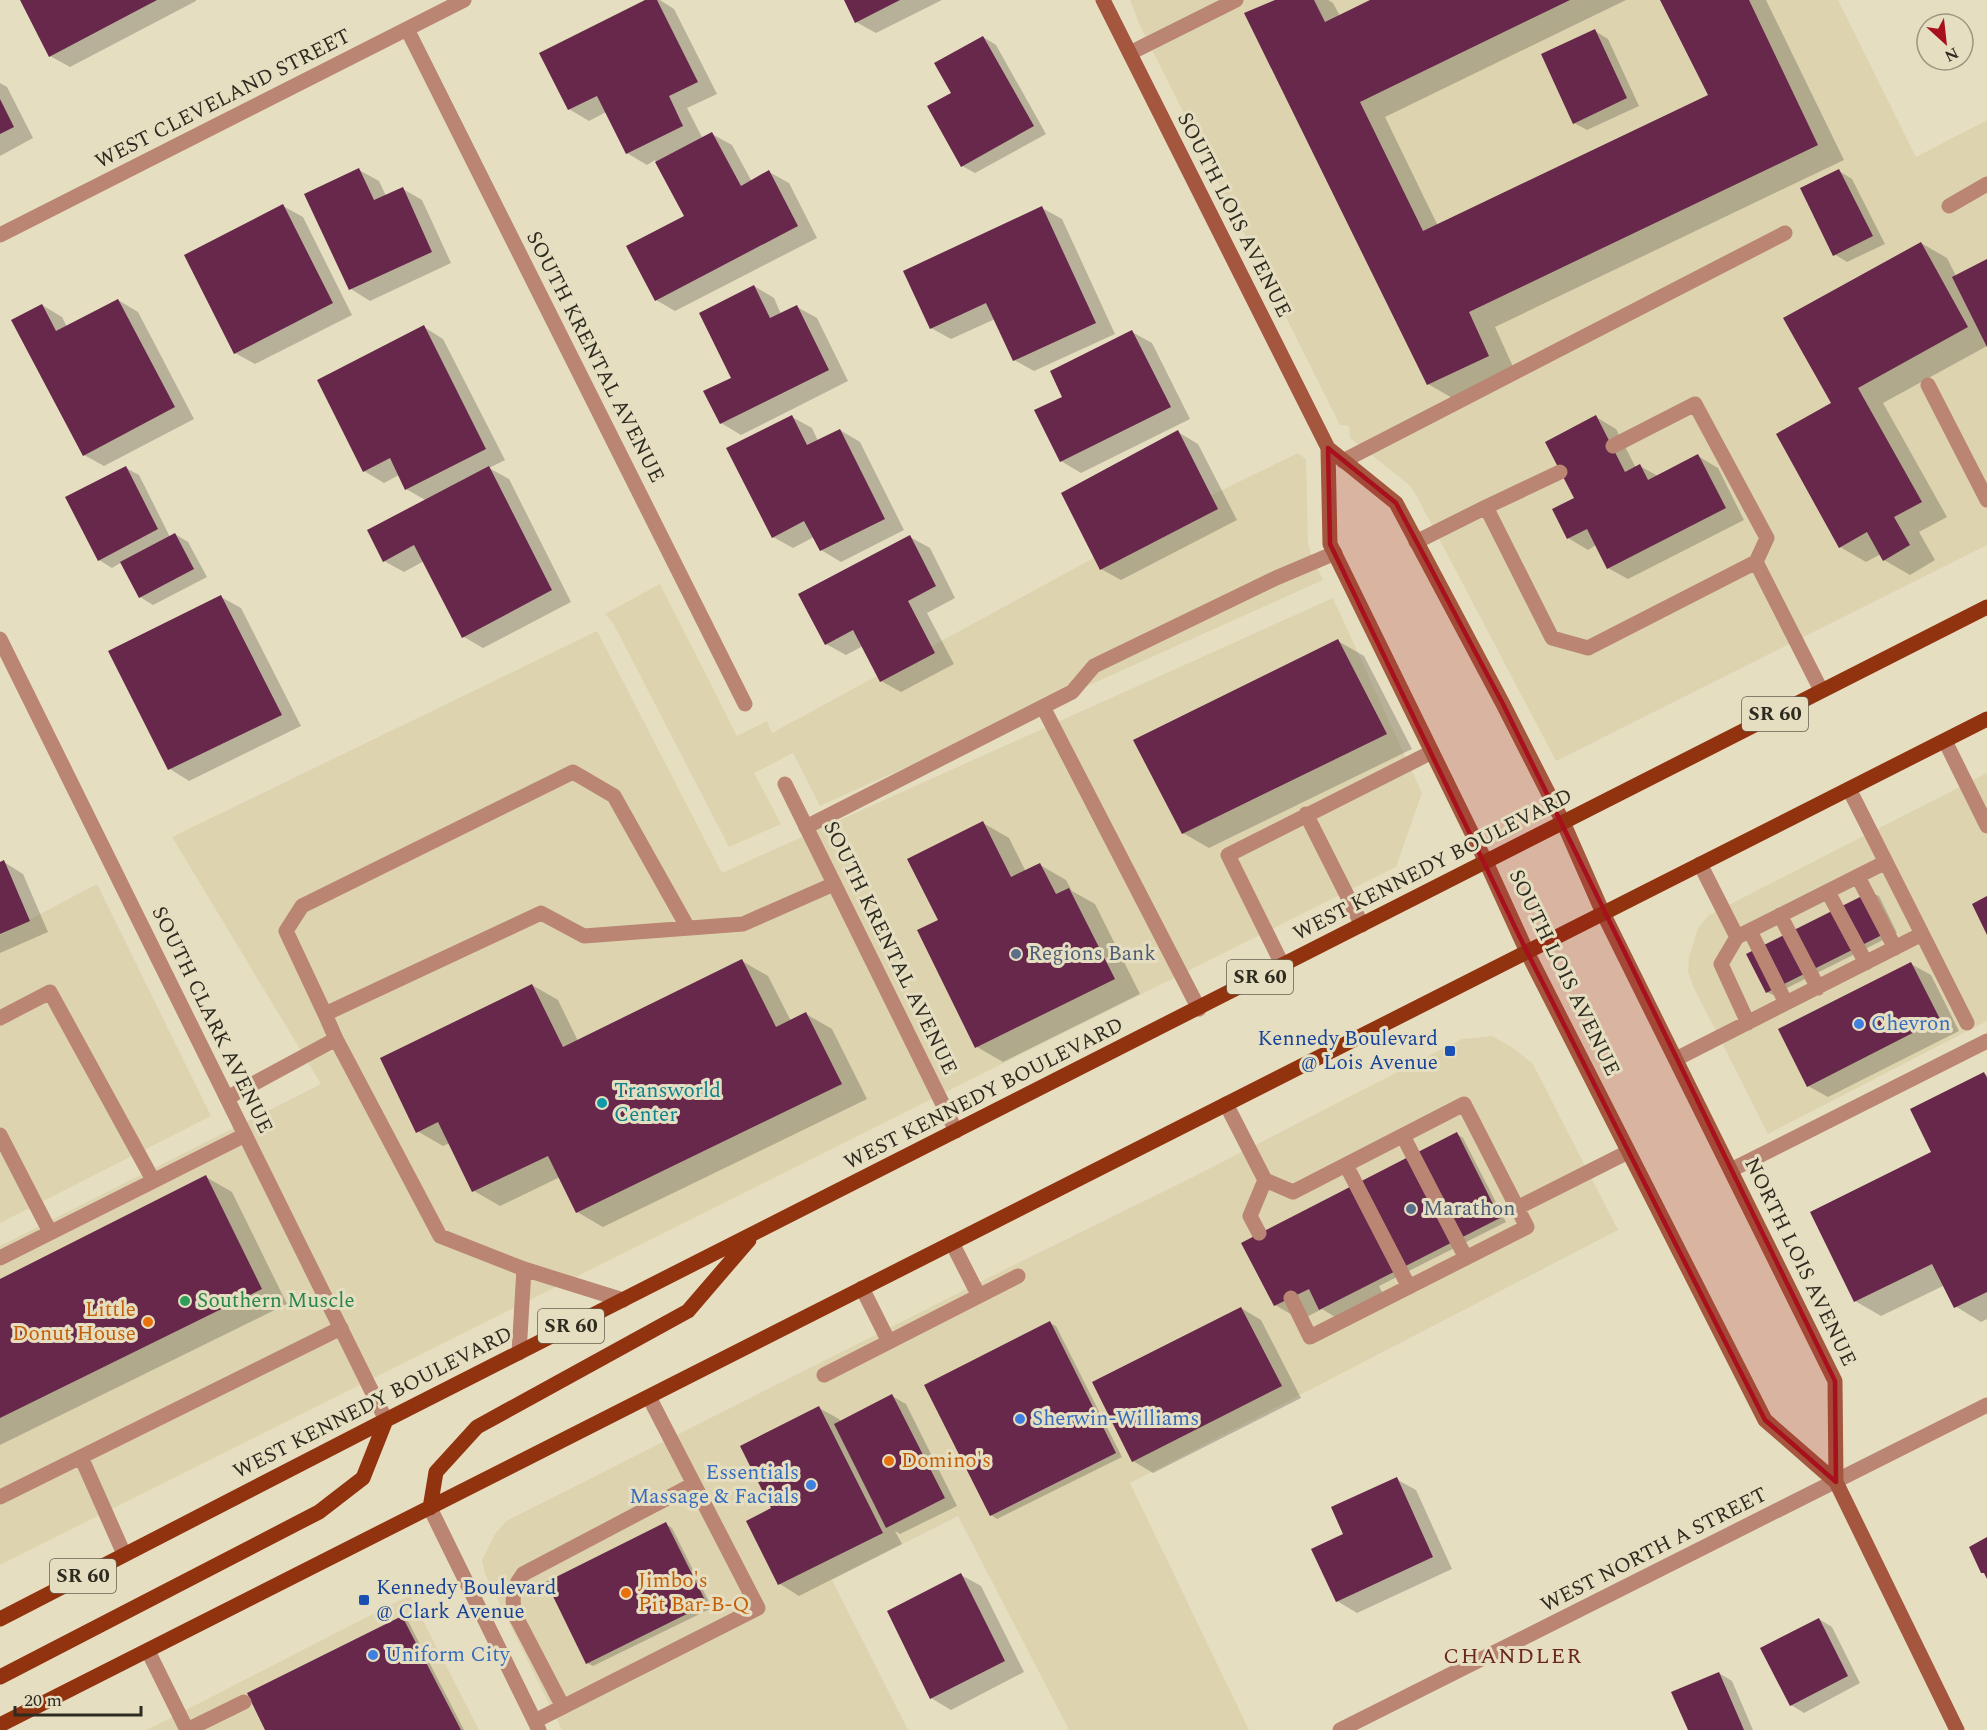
<svg xmlns="http://www.w3.org/2000/svg" width="1987" height="1730" viewBox="0 0 1987 1730" font-family="Spectral,serif">
<rect width="100%" height="100%" fill="#e6dec1"/>
<path fill="#ddd4af" d="M 1130,0 L 1838,0 L 1916,157 L 1987,120 L 1987,545 L 1556,761 L 1415,493 L 1408,484 L 1350,438 L 1349,426 L 1340,425 L 1140,26 Z
M 1298,453 L 1306,459 L 1308,543 L 1311,554 L 1323,580 L 820,806 L 793,753 L 754,773 L 781,824 L 729,847 L 613,623 L 605,614 L 660,584 L 737,736 L 767,721 L 772,733 L 1191,505 Z
M 1333,598 L 1422,793 L 1396,867 L 0,1565 L 0,1246 L 321,1084 L 172,837 L 597,631 L 722,873 Z
M 1987,773 L 1987,1021 L 1768,1134 L 1693,986 L 1688,972 L 1689,957 L 1698,928 L 1709,915 Z
M 97,884 L 211,1116 L 0,1223 L 0,935 Z
M 1492,1036 L 1512,1047 L 1533,1064 L 1618,1230 L 1130,1483 L 1249,1730 L 1069,1730 L 958,1516 L 832,1580 L 908,1730 L 562,1730 L 485,1574 L 482,1560 L 495,1534 L 506,1521 L 1020,1262 L 1191,1178 L 1462,1039 Z
M 410,1595 L 479,1730 L 147,1730 Z"/>
<path fill="#0003" d="M 22,0 L 196,0 L 196,1 L 70,67 L 50,56 Z
M 649,0 L 660,0 L 674,9 L 717,94 L 687,108 L 703,139 L 712,134 L 732,145 L 752,182 L 769,172 L 789,183 L 817,238 L 675,311 L 656,300 L 686,217 L 655,160 L 647,165 L 627,153 L 606,112 L 589,121 L 569,109 Z
M 845,0 L 942,0 L 876,33 L 856,22 Z
M 1279,0 L 1328,0 L 1333,3 L 1340,16 L 1374,0 L 1626,0 L 1385,117 L 1438,226 L 1710,96 L 1662,0 L 1766,0 L 1844,160 L 1495,327 L 1515,371 L 1454,399 L 1428,384 Z
M 1595,31 L 1608,39 L 1639,106 L 1587,130 L 1574,123 Z
M 983,37 L 996,45 L 1046,134 L 975,173 L 962,166 L 953,94 Z
M 0,83 L 7,87 L 33,138 L 0,156 Z
M 359,170 L 379,181 L 386,196 L 403,189 L 422,200 L 451,263 L 370,301 L 351,289 Z
M 1839,171 L 1852,179 L 1885,244 L 1847,262 L 1834,254 Z
M 283,206 L 303,217 L 352,315 L 255,364 L 235,353 Z
M 1042,208 L 1062,219 L 1115,334 L 1034,371 L 1014,360 L 995,319 L 951,339 L 931,328 Z
M 1921,243 L 1947,258 L 1956,276 L 1987,260 L 1987,346 L 1883,403 L 1947,517 L 1919,532 L 1935,560 L 1910,575 L 1884,560 L 1881,554 L 1866,562 L 1840,547 L 1833,404 Z
M 754,286 L 774,298 L 781,314 L 797,307 L 817,318 L 848,381 L 741,435 L 721,423 Z
M 118,300 L 138,312 L 194,419 L 104,466 L 84,455 L 42,305 L 62,317 L 67,327 Z
M 424,327 L 443,339 L 505,460 L 489,468 L 509,479 L 571,602 L 483,648 L 464,637 L 424,561 L 404,572 L 384,561 L 427,501 L 406,489 L 399,475 L 384,483 L 364,471 Z
M 1132,332 L 1152,343 L 1190,419 L 1081,473 L 1061,461 L 1064,398 Z
M 792,417 L 812,428 L 818,441 L 840,430 L 860,442 L 904,530 L 841,562 L 821,550 L 814,537 L 793,548 L 773,537 Z
M 1596,417 L 1616,429 L 1636,468 L 1640,466 L 1658,476 L 1698,456 L 1718,468 L 1744,520 L 1628,579 L 1608,568 L 1596,545 L 1588,550 L 1568,538 Z
M 1178,432 L 1198,444 L 1237,520 L 1121,580 L 1101,569 Z
M 126,468 L 139,475 L 170,537 L 175,534 L 188,542 L 207,577 L 153,605 L 140,597 L 122,562 L 112,568 L 99,560 Z
M 910,537 L 930,548 L 955,598 L 927,613 L 954,664 L 901,692 L 881,681 L 863,646 L 846,655 L 826,644 Z
M 221,597 L 241,608 L 301,726 L 189,781 L 170,769 Z
M 1338,641 L 1364,656 L 1412,749 L 1209,848 L 1183,833 Z
M 983,823 L 1009,838 L 1026,872 L 1040,865 L 1066,880 L 1072,891 L 1095,904 L 1140,994 L 1003,1062 L 977,1047 L 940,921 Z
M 4,862 L 23,874 L 48,932 L 0,953 L 0,864 Z
M 1872,893 L 1879,896 L 1897,933 L 1773,995 L 1767,992 Z
M 742,961 L 768,976 L 791,1021 L 806,1014 L 832,1029 L 867,1099 L 603,1227 L 577,1212 L 560,1177 L 500,1206 L 474,1191 L 450,1143 L 443,1146 L 417,1131 L 532,985 L 558,1000 L 578,1041 Z
M 1911,964 L 1931,975 L 1959,1031 L 1828,1097 L 1808,1086 Z
M 1984,1074 L 1987,1075 L 1987,1319 L 1981,1322 L 1955,1306 L 1945,1285 L 1881,1316 L 1855,1301 L 1933,1153 Z
M 1457,1134 L 1463,1138 L 1506,1222 L 1379,1286 L 1385,1298 L 1340,1320 L 1322,1309 L 1301,1320 L 1275,1305 Z
M 206,1177 L 232,1192 L 287,1304 L 0,1445 L 0,1281 Z
M 1241,1308 L 1261,1320 L 1301,1398 L 1153,1473 L 1133,1461 Z
M 1050,1323 L 1056,1326 L 1122,1457 L 997,1519 L 991,1515 Z
M 892,1396 L 906,1404 L 957,1506 L 900,1534 L 895,1531 L 902,1544 L 799,1596 L 780,1584 L 748,1522 L 773,1509 L 819,1408 L 839,1419 L 841,1422 Z
M 1396,1479 L 1416,1490 L 1452,1569 L 1357,1613 L 1337,1601 L 1345,1535 Z
M 666,1524 L 672,1528 L 712,1608 L 593,1666 L 587,1663 Z
M 961,1575 L 981,1586 L 1024,1672 L 951,1710 L 931,1698 Z
M 402,1617 L 408,1621 L 464,1730 L 267,1730 Z
M 1819,1619 L 1832,1627 L 1860,1683 L 1804,1713 L 1791,1705 Z
M 1719,1673 L 1732,1681 L 1753,1730 L 1689,1730 Z"/>
<path fill="#67284b" d="M 20,0 L 157,0 L 49,57 Z
M 645,0 L 657,0 L 698,82 L 669,96 L 683,126 L 626,154 L 597,96 L 568,110 L 539,53 Z
M 844,0 L 900,0 L 855,23 Z
M 1275,0 L 1314,0 L 1325,22 L 1370,0 L 1570,0 L 1360,102 L 1423,231 L 1708,95 L 1660,0 L 1749,0 L 1818,145 L 1469,312 L 1489,356 L 1427,385 L 1244,13 Z
M 1595,29 L 1627,98 L 1573,124 L 1541,54 Z
M 983,36 L 1034,126 L 961,167 L 927,106 L 951,93 L 934,63 Z
M 0,99 L 14,127 L 0,134 Z
M 712,132 L 741,186 L 769,170 L 798,226 L 655,301 L 626,246 L 684,216 L 655,162 Z
M 359,168 L 374,200 L 403,187 L 432,252 L 349,290 L 304,194 Z
M 1839,169 L 1873,236 L 1833,256 L 1800,188 Z
M 283,204 L 333,303 L 234,354 L 184,255 Z
M 1042,206 L 1096,323 L 1013,361 L 986,303 L 930,329 L 903,271 Z
M 1921,242 L 1968,327 L 1858,388 L 1922,502 L 1894,517 L 1910,545 L 1883,561 L 1867,532 L 1839,548 L 1776,434 L 1831,403 L 1783,318 Z
M 1987,259 L 1987,347 L 1952,277 Z
M 754,285 L 770,318 L 797,305 L 829,370 L 720,424 L 703,391 L 731,378 L 699,313 Z
M 118,299 L 175,407 L 83,456 L 11,320 L 42,304 L 56,331 Z
M 424,325 L 486,449 L 405,490 L 390,458 L 363,472 L 317,380 Z
M 1132,330 L 1171,407 L 1060,462 L 1034,410 L 1062,397 L 1050,371 Z
M 792,415 L 807,445 L 840,429 L 885,519 L 820,551 L 804,521 L 772,538 L 726,448 Z
M 1596,415 L 1625,472 L 1640,464 L 1648,480 L 1698,454 L 1726,508 L 1607,569 L 1587,529 L 1567,539 L 1552,509 L 1574,498 L 1545,442 Z
M 1178,430 L 1218,509 L 1100,570 L 1061,493 Z
M 126,466 L 158,529 L 98,561 L 65,497 Z
M 489,466 L 552,590 L 462,638 L 414,545 L 383,562 L 367,530 Z
M 175,533 L 194,569 L 139,598 L 120,562 Z
M 910,535 L 936,586 L 908,601 L 935,653 L 880,682 L 853,630 L 825,645 L 798,594 Z
M 221,595 L 282,715 L 168,770 L 108,651 Z
M 1338,639 L 1387,734 L 1182,834 L 1133,740 Z
M 983,821 L 1011,877 L 1040,863 L 1056,894 L 1069,888 L 1115,979 L 975,1048 L 917,930 L 938,920 L 907,859 Z
M 4,860 L 30,921 L 0,934 L 0,862 Z
M 1872,891 L 1892,930 L 1766,993 L 1746,954 Z
M 1987,896 L 1987,935 L 1972,904 Z
M 742,959 L 776,1027 L 806,1012 L 842,1084 L 576,1213 L 548,1156 L 472,1192 L 438,1122 L 416,1133 L 380,1058 L 532,984 L 563,1047 Z
M 1911,962 L 1940,1019 L 1807,1087 L 1778,1029 Z
M 1984,1072 L 1987,1078 L 1987,1292 L 1954,1308 L 1932,1264 L 1854,1302 L 1810,1212 L 1931,1152 L 1910,1109 Z
M 1457,1132 L 1500,1218 L 1319,1310 L 1309,1289 L 1274,1306 L 1241,1243 Z
M 206,1175 L 262,1289 L 0,1418 L 0,1279 Z
M 1241,1307 L 1282,1386 L 1132,1462 L 1092,1382 Z
M 1050,1321 L 1116,1453 L 990,1516 L 924,1385 Z
M 892,1394 L 945,1498 L 886,1528 L 834,1424 Z
M 819,1406 L 883,1533 L 778,1585 L 746,1521 L 771,1508 L 740,1446 Z
M 1397,1477 L 1433,1557 L 1336,1602 L 1311,1549 L 1343,1534 L 1331,1507 Z
M 666,1522 L 707,1604 L 586,1664 L 546,1582 Z
M 1987,1537 L 1987,1579 L 1984,1573 L 1981,1573 L 1969,1547 Z
M 961,1573 L 1005,1661 L 930,1699 L 887,1611 Z
M 402,1616 L 461,1730 L 265,1730 L 247,1693 Z
M 1819,1618 L 1848,1676 L 1790,1706 L 1760,1648 Z
M 1719,1672 L 1744,1730 L 1688,1730 L 1671,1692 Z"/>
<g fill="none" stroke-linecap="round" stroke-linejoin="round">
<path stroke="#ba8573" stroke-width="15" d="M 1130,53 L 1236,0
M 1949,206 L 1987,184
M 1928,385 L 1987,500
M 1613,446 L 1695,404 L 1767,538 L 1756,562
M 1343,461 L 1785,233
M 1486,507 L 1560,472
M 1416,542 L 1486,507 L 1552,638 L 1588,648 L 1756,562 L 1821,690
M 1043,707 L 1199,1009
M 1945,741 L 1987,826
M 1849,789 L 1967,1023
M 1306,814 L 1362,925
M 806,827 L 1072,692 L 1094,666 L 1276,578 L 1335,553
M 1700,864 L 1737,937
M 1858,877 L 1895,948
M 1828,892 L 1866,963
M 1780,915 L 1818,988
M 1750,931 L 1786,1003
M 1283,966 L 1228,855 L 1432,752
M 325,1014 L 286,931 L 302,906 L 573,772 L 614,796 L 688,928
M 0,1018 L 50,992 L 153,1180
M 1748,1023 L 1721,964 L 1737,937 L 1886,862
M 1676,1059 L 1922,934
M 227,1098 L 336,1039
M 1226,1104 L 1265,1180 L 1293,1192 L 1464,1104 L 1527,1227 L 1310,1337 L 1291,1298
M 0,1135 L 50,1232
M 1403,1136 L 1466,1258
M 1346,1165 L 1409,1287
M 1731,1170 L 1987,1041
M 1517,1208 L 1628,1152
M 1259,1233 L 1250,1216 L 1265,1180
M 952,1243 L 979,1296
M 0,1258 L 245,1135
M 862,1288 L 889,1342
M 623,1300 L 524,1269 L 440,1236 L 336,1039 L 325,1014 L 541,913 L 584,936 L 743,924 L 834,884
M 519,1353 L 524,1269
M 824,1375 L 1018,1276
M 81,1457 L 124,1554
M 0,1497 L 341,1328
M 148,1651 L 187,1730 L 244,1702
M 563,1707 L 514,1613 C 512,1596 513,1587 523,1574 L 694,1484
M 535,1721 L 758,1608 L 649,1397"/>
<path stroke="#ba8573" stroke-width="15" d="M 407,29 L 745,704
M 0,235 L 464,0
M 0,639 L 386,1420
M 785,784 L 956,1131
M 430,1508 L 539,1730
M 1340,1730 L 1987,1405"/>
<path stroke="#a4573e" stroke-width="15" d="M 1103,0 L 1328,448 L 1396,503 L 1503,704 L 1563,822 L 1603,913 L 1835,1381 L 1836,1482 L 1957,1730
M 1328,448 L 1330,544 L 1486,862 L 1527,952 L 1765,1420 L 1836,1482"/>
<path stroke="#923310" stroke-width="15" d="M 430,1508 L 436,1472 L 477,1427 L 688,1311 L 749,1240
M 0,1619 L 386,1420 L 1987,607
M 0,1677 L 319,1512 L 363,1478 L 386,1420
M 0,1725 L 1987,719"/>
</g>
<path fill="#a7101c" fill-opacity="0.2" stroke="#a7101c" stroke-width="4.5" stroke-linejoin="round" d="M 1328,448 L 1396,503 L 1503,704 L 1835,1381 L 1836,1482 L 1765,1420 L 1527,952 L 1330,544 Z"/>
<g fill="#5c6f8a" stroke="#e6dec1" stroke-width="2">
<circle cx="1016" cy="954" r="6"/>
<circle cx="1411" cy="1209" r="6"/>
</g>
<g fill="#3f7fe0" stroke="#e6dec1" stroke-width="2">
<circle cx="1859" cy="1024" r="6"/>
<circle cx="1020" cy="1419" r="6"/>
<circle cx="811" cy="1485" r="6"/>
<circle cx="373" cy="1655" r="6"/>
</g>
<g fill="#1a4fb4" stroke="#e6dec1" stroke-width="2">
<rect x="1444" y="1045" width="12" height="12" rx="3"/>
<rect x="358" y="1594" width="12" height="12" rx="3"/>
</g>
<circle fill="#0f9aa8" stroke="#e6dec1" stroke-width="2" cx="602" cy="1103" r="6"/>
<circle fill="#2e9e5b" stroke="#e6dec1" stroke-width="2" cx="185" cy="1301" r="6"/>
<g fill="#e8710a" stroke="#e6dec1" stroke-width="2">
<circle cx="148" cy="1322" r="6"/>
<circle cx="889" cy="1461" r="6"/>
<circle cx="626" cy="1593" r="6"/>
</g>
<g text-anchor="middle" dominant-baseline="central" stroke-width="6" stroke-linejoin="round" paint-order="stroke">
<g fill="#e6dec1" stroke="#656150" stroke-width="1.5">
<rect x="1742" y="697" width="66" height="34" rx="4.5"/>
<rect x="1227" y="960" width="66" height="34" rx="4.5"/>
<rect x="538" y="1309" width="66" height="34" rx="4.5"/>
<rect x="50" y="1559" width="66" height="34" rx="4.5"/>
</g>
<g font-size="20" font-weight="bold" fill="#2e2b20">
<text x="1775" y="714">SR 60</text>
<text x="1260" y="977">SR 60</text>
<text x="571" y="1326">SR 60</text>
<text x="83" y="1576">SR 60</text>
</g>
<g font-size="21" fill="#2e2b20" stroke="#e6dec1">
<text transform="translate(223 99) rotate(-27)">WEST CLEVELAND STREET</text>
<text transform="translate(1234 215) rotate(63)">SOUTH LOIS AVENUE</text>
<text transform="translate(595 357) rotate(63)">SOUTH KRENTAL AVENUE</text>
<text transform="translate(1433 865) rotate(-27)">WEST KENNEDY BOULEVARD</text>
<text transform="translate(890 948) rotate(64)">SOUTH KRENTAL AVENUE</text>
<text transform="translate(1564 973) rotate(64)">SOUTH LOIS AVENUE</text>
<text transform="translate(212 1020) rotate(64)">SOUTH CLARK AVENUE</text>
<text transform="translate(984 1094) rotate(-27)">WEST KENNEDY BOULEVARD</text>
<text transform="translate(1800 1262) rotate(64)">NORTH LOIS AVENUE</text>
<text transform="translate(373 1403) rotate(-27)">WEST KENNEDY BOULEVARD</text>
<text transform="translate(1654 1550) rotate(-27)">WEST NORTH A STREET</text>
</g>
<g font-size="21" fill="#4e5e75" stroke="#e6dec1" text-anchor="start">
<text x="1028" y="954">Regions Bank</text>
<text x="1423" y="1209">Marathon</text>
</g>
<g font-size="21" fill="#366cbe" stroke="#e6dec1" text-anchor="start">
<text x="1871" y="1024">Chevron</text>
<text x="1032" y="1419">Sherwin-Williams</text>
<text x="799" y="1473" text-anchor="end">Essentials<tspan x="799" dy="24">Massage &amp; Facials</tspan></text>
<text x="385" y="1655">Uniform City</text>
</g>
<g font-size="21" fill="#164399" stroke="#e6dec1" text-anchor="end">
<text x="1438" y="1039">Kennedy Boulevard<tspan x="1438" dy="24">@ Lois Avenue</tspan></text>
<text x="376" y="1588" text-anchor="start">Kennedy Boulevard<tspan x="376" dy="24">@ Clark Avenue</tspan></text>
</g>
<g font-size="21" fill="#0d838f" stroke="#e6dec1" text-anchor="start">
<text x="614" y="1091">Transworld<tspan x="614" dy="24">Center</tspan></text>
</g>
<g font-size="21" fill="#27864d" stroke="#e6dec1" text-anchor="start">
<text x="197" y="1301">Southern Muscle</text>
</g>
<g font-size="21" fill="#c56008" stroke="#e6dec1" text-anchor="start">
<text x="136" y="1310" text-anchor="end">Little<tspan x="136" dy="24">Donut House</tspan></text>
<text x="901" y="1461">Domino's</text>
<text x="638" y="1581">Jimbo's<tspan x="638" dy="24">Pit Bar-B-Q</tspan></text>
</g>
<g font-size="22" letter-spacing="1.5" fill="#6b2522" stroke="#e6dec1">
<text x="1513" y="1656">CHANDLER</text>
</g>
</g>
<g transform="translate(1945 42) rotate(153)"><circle r="28" fill="#e6dec1" stroke="#9c9681" stroke-width="1.5"/>
<path d="M0-4.5L10 22L0 15L-10 22Z" fill="#a7101c"/>
<text y="-9" font-size="16" font-weight="bold" text-anchor="middle" fill="#2e2b20">N</text>
</g>
<path d="M15 1706v9h126v-9" fill="none" stroke="#2e2b20" stroke-width="3"/>
<text x="24" y="1706" font-size="18" fill="#2e2b20" stroke="#e6dec1" stroke-width="4.5" paint-order="stroke">20 m</text>
</svg>
